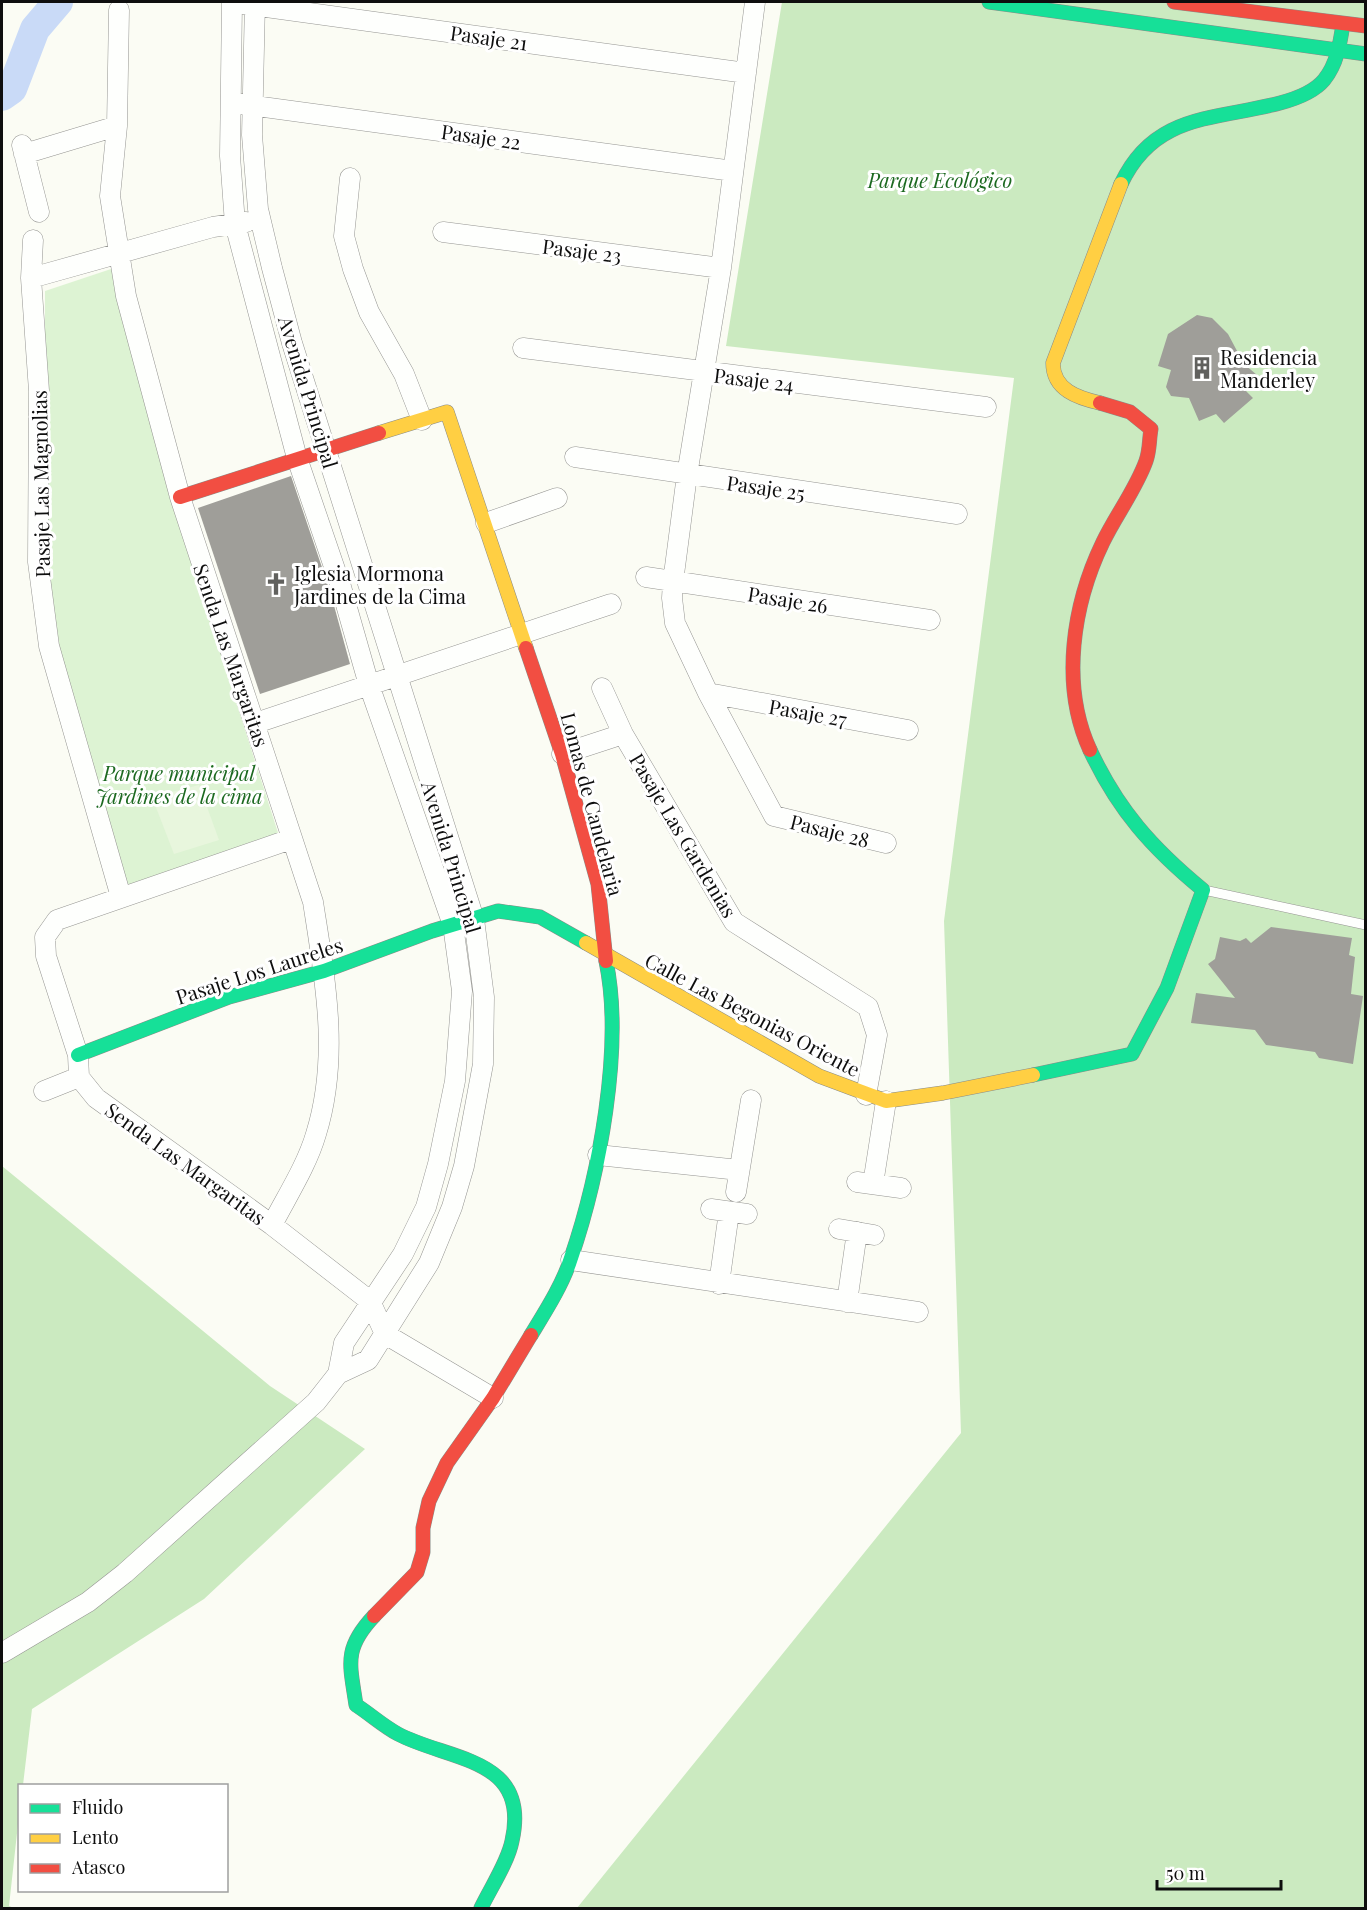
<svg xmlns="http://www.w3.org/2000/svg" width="1367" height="1910" viewBox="0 0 1367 1910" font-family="'Playfair Display',serif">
<rect width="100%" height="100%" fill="#fbfcf4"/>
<path fill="#ddf3d3" d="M 114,268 L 168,489 L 279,836 L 126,888 L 60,651 L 45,545 L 45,291 Z"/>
<path fill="#cbeac0" d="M 782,2 L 1365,2 L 1365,1908 L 577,1908 L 961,1433 L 944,921 L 1014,378 L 726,346 Z
M 2,1166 L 270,1386 L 365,1449 L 204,1599 L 32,1709 L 23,1785 L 20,1786 L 19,1815 L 9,1906 L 14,1908 L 2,1908 Z"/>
<path fill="#e8f6dd" d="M 199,785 L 219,840 L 174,854 L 152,797 Z"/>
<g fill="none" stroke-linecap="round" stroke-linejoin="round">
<path stroke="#c9daf7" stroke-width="30" d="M 2,96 L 12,89 L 35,29 L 58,2"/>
</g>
<path fill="#9f9e99" d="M 1197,315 L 1212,318 L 1228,334 L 1244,364 L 1257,375 L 1255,384 L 1246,391 L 1253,398 L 1224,423 L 1216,414 L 1199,421 L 1189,398 L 1171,396 L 1166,387 L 1171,370 L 1158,366 L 1168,334 Z
M 291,476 L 330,591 L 350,664 L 260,694 L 198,508 Z
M 1271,927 L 1352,938 L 1349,955 L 1355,957 L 1351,994 L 1363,996 L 1353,1064 L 1319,1058 L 1315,1052 L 1266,1045 L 1255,1030 L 1191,1023 L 1196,993 L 1235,998 L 1208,964 L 1215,959 L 1220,937 L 1240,941 L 1246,938 L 1251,943 Z"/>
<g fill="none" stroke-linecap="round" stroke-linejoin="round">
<g stroke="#959592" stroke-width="10">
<path id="lane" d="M 1204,890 L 1366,925"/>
</g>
<g stroke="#959592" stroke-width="21">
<path id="street" d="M 232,2 L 230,156 L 235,224 L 297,458 L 341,587 L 369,685 L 453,925 L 462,991 L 455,1081 L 438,1164 L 426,1207 L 403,1254 L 344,1343 L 338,1374
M 755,2 L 721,268 L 687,475 L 673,582 L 672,598 L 675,623 L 708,693 L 774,816 L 886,843
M 244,4 L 746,73
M 119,10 L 117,126 L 110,196 L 126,296 L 180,497 L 313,902 C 325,979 340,1057 316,1134 C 307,1165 287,1196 272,1225
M 241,104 L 733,171
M 22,145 L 39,212
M 24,154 L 117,126
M 350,178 L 344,236 L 353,269 L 369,312 L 404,374 L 422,420
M 443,232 L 721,268
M 33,240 L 31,278 L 39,391 L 38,562 L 49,646 L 121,897
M 31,278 L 213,227 L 246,222
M 523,348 L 986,407
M 575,457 L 957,514
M 486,523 L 557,498
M 646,577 L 930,620
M 602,688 L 623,734 L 734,922 L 868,1007 L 877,1035 L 866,1095
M 708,693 L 908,730
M 256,723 L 611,604
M 562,754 L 623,734
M 291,839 L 57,920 L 45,937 L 46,956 L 78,1055 L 79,1077 L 96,1098 L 272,1225 L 370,1301 L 385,1334 L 493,1398
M 44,1091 L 79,1077
M 598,1155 L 739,1170
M 857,1182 L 901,1188
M 873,1184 L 886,1101
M 736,1192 L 751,1100
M 711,1209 L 747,1214
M 839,1229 L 874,1235
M 571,1260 L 918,1312
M 719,1284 L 729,1212
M 847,1302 L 857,1232
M 2,1653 L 88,1602 L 125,1573 L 316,1402 L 338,1374 L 368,1360 L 429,1263 L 452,1207 L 464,1166 L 483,1064 L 484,997 L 474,919 L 292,343 L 272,268 L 258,209 L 252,135 L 255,2"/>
</g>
<g stroke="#8b8c88" stroke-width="15">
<path id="fast" d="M 989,2 L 1366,54
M 1121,184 C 1154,113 1215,120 1280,103 C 1295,99 1314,92 1324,80 C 1337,64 1340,44 1343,24
M 78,1055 L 229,997 L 324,971 L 432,931 L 498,911 L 540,917 L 586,943
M 1033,1075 L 1132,1054 L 1167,988 L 1203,890 C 1152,848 1118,810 1090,750
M 531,1335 C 545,1312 563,1284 571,1258 C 599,1176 624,1047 606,961
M 374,1616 C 343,1649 350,1664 356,1705 C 370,1714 383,1726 398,1734 C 449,1761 531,1757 512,1841 C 508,1862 490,1889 481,1908"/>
</g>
<g stroke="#8b8c88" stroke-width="15">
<path id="slow" d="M 1100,403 C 1078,398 1053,390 1053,363 L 1121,184
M 379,433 L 447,412 L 526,648
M 586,943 L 819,1076 L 886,1101 L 943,1093 L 1033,1075"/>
</g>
<g stroke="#8b8c88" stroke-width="15">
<path id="jam" d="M 1174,2 L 1366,26
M 180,497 L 379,433
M 526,648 L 562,754 L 598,884 L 606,961
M 1090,750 C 1060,685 1073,604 1103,542 C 1116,515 1136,489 1146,461 C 1150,450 1149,440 1151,429 L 1130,412 L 1100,403
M 374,1616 L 417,1572 L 423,1552 L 423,1528 L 429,1501 L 447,1463 L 493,1398 L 531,1335"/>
</g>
<use href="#lane" stroke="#fefffd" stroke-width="9"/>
<use href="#street" stroke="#fefffd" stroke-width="20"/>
<use href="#fast" stroke="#16e098" stroke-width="14"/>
<use href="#slow" stroke="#ffcf43" stroke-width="14"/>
<use href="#jam" stroke="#f24e42" stroke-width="14"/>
</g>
<defs>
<g id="building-bare" transform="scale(1.8)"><path d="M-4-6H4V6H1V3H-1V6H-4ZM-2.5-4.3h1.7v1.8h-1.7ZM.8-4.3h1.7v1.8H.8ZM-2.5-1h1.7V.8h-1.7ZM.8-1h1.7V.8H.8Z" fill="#61615e" stroke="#fff" stroke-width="2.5" paint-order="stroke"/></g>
<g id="church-bare" transform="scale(1.8)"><path d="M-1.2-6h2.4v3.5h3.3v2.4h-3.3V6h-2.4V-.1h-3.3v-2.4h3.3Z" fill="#61615e" stroke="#fff" stroke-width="2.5" paint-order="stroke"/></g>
</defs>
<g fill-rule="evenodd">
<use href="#building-bare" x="1202" y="368"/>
<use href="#church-bare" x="276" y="584"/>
</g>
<g text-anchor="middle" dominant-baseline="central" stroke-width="6" stroke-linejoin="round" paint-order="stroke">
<g font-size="20" fill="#0e0e0e" stroke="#fff">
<text transform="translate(489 37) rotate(8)">Pasaje 21</text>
<text transform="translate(481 136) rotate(8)">Pasaje 22</text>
<text transform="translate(582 250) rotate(7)">Pasaje 23</text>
<text transform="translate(754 379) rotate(7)">Pasaje 24</text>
<text transform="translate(309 392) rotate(73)">Avenida Principal</text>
<text transform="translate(40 484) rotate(-91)">Pasaje Las Magnolias</text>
<text transform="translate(766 487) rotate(8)">Pasaje 25</text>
<text transform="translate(788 599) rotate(9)">Pasaje 26</text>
<text transform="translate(232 655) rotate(71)">Senda Las Margaritas</text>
<text transform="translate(808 712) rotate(10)">Pasaje 27</text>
<text transform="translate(593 804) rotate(75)">Lomas de Candelaria</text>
<text transform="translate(830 830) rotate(14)">Pasaje 28</text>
<text transform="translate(684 835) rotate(59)">Pasaje Las Gardenias</text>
<text transform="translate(452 857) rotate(73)">Avenida Principal</text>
<text transform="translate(259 970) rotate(-18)">Pasaje Los Laureles</text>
<text transform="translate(753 1014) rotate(28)">Calle Las Begonias Oriente</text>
<text transform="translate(186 1163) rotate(36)">Senda Las Margaritas</text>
</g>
<g font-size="20" font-style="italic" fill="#1c6920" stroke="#fff">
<text x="940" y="179">Parque Ecológico</text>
<text x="179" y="772">Parque municipal<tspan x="179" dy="23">Jardines de la cima</tspan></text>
</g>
<g font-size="20" fill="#0e0e0e" stroke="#fff" text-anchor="start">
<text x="1220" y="356">Residencia<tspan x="1220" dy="23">Manderley</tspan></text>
<text x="294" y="572">Iglesia Mormona<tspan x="294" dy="23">Jardines de la Cima</tspan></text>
</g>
</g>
<rect width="1367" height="1910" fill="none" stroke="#0e0e0e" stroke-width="6"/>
<rect x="18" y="1784" width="210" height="108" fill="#ffffff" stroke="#9f9f9f" stroke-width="1.5"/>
<rect x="30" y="1804" width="30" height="9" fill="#16e098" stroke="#9f9f9f" stroke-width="1.5"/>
<text x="72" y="1814" font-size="18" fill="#0e0e0e">Fluido</text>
<rect x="30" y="1834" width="30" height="9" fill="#ffcf43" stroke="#9f9f9f" stroke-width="1.5"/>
<text x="72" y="1844" font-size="18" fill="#0e0e0e">Lento</text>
<rect x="30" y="1864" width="30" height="9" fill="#f24e42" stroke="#9f9f9f" stroke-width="1.5"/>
<text x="72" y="1874" font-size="18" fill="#0e0e0e">Atasco</text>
<path d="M1157 1880v9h124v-9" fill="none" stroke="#0e0e0e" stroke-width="3"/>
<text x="1166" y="1880" font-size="18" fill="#0e0e0e" stroke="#ffffff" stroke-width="4.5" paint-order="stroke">50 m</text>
</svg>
